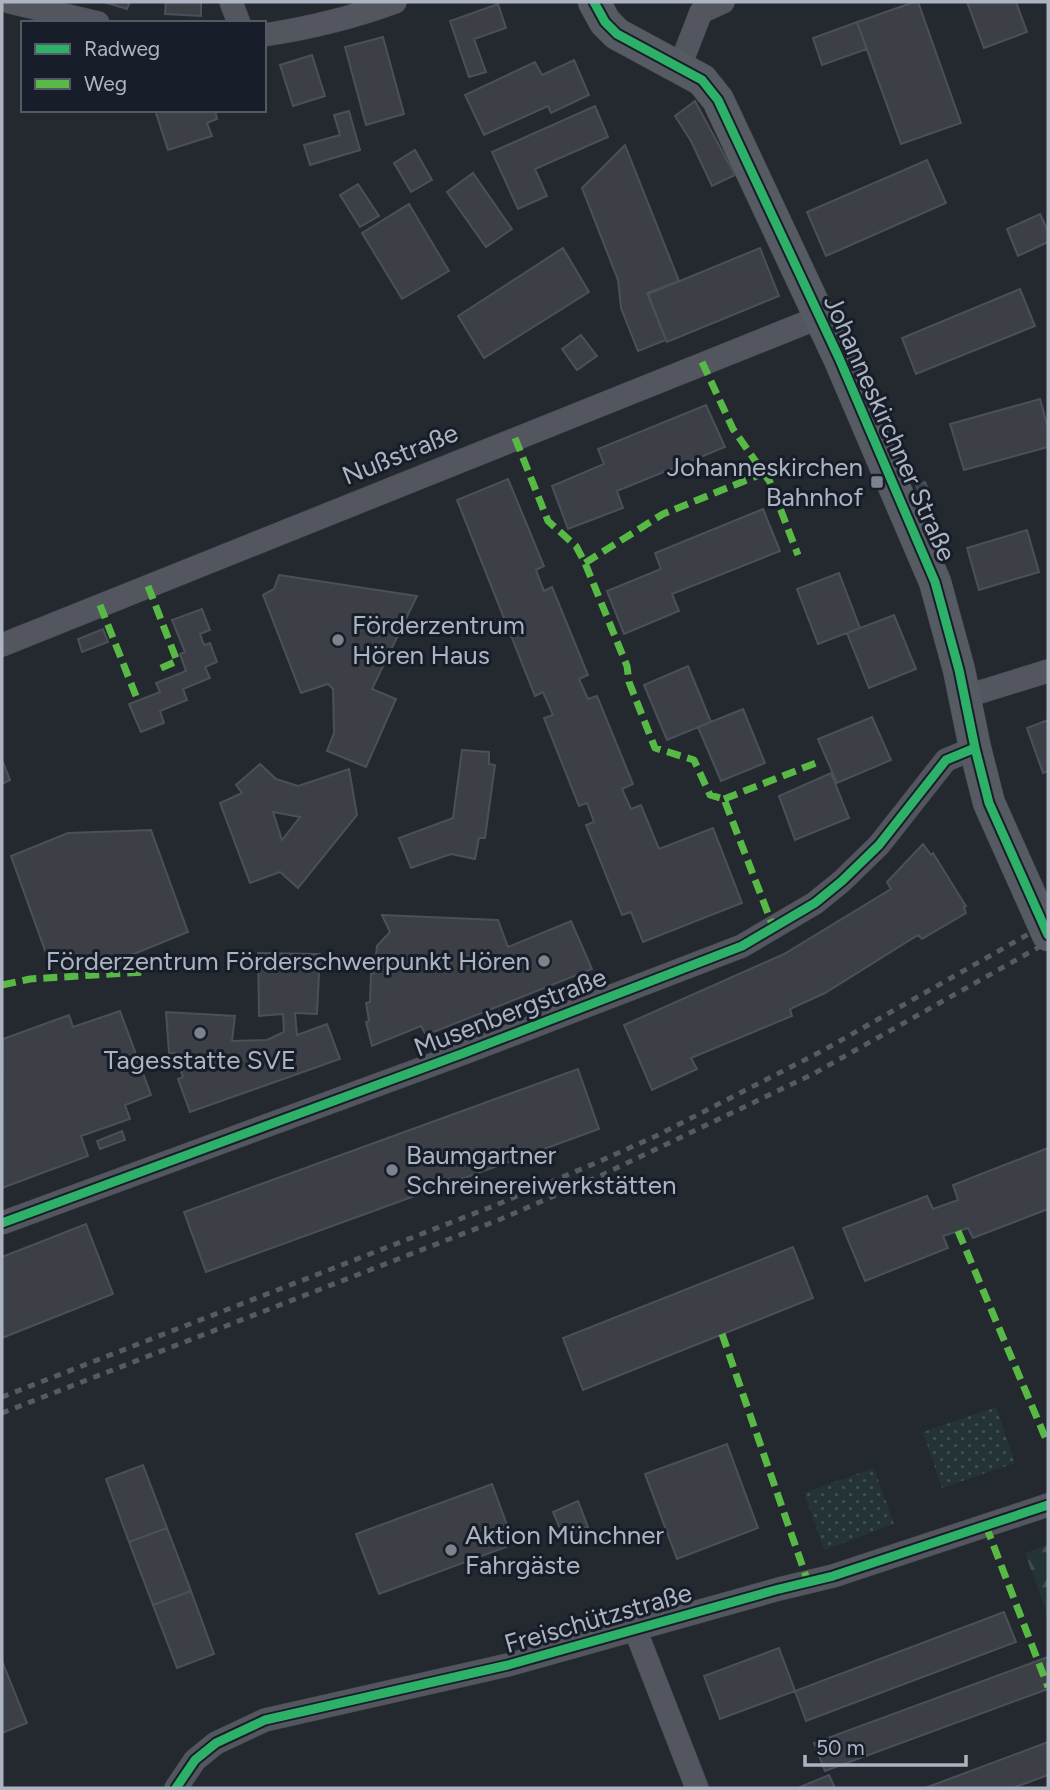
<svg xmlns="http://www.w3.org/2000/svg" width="1050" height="1790" viewBox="0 0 1050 1790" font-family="Figtree,sans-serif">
<defs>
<pattern id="forest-firs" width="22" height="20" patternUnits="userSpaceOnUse" patternTransform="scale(1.75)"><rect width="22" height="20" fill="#243436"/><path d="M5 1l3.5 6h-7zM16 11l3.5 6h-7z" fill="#414f51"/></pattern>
<pattern id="park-dots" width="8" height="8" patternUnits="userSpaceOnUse" patternTransform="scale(1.75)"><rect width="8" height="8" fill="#243436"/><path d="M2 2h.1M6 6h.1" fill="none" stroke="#414f51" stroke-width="1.8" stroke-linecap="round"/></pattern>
</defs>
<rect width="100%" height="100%" fill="#24282f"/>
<path fill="url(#forest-firs)" d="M 1048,1545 L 1048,1616 L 1025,1553 Z"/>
<path fill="url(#park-dots)" d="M 996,1407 L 1015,1463 L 942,1488 L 923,1432 Z
M 874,1468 L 894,1524 L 824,1550 L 804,1493 Z"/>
<path fill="#3c4046" stroke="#4b5058" stroke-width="2" fill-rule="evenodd" d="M 104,2 L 130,2 L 127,9 Z
M 166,2 L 201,2 L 201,16 L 165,14 Z
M 914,2 L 918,2 L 961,123 L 901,144 L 857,22 Z
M 967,2 L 1016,2 L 1027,32 L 984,48 Z
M 498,4 L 506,28 L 474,39 L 486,72 L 469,77 L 450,21 Z
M 857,22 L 867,49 L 822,65 L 813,38 Z
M 383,37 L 404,114 L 366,125 L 345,47 Z
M 312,55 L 325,96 L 293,106 L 280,65 Z
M 574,60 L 589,95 L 551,113 L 548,106 L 484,135 L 465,95 L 535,62 L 542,75 Z
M 695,101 L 735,175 L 712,186 L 691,141 L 675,116 Z
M 595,106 L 608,137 L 535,169 L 547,196 L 518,209 L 492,152 Z
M 155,110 L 215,110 L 217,119 L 207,123 L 212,136 L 168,150 Z
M 349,111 L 360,150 L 310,165 L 304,145 L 340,135 L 334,115 Z
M 625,145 L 679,281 L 647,293 L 666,340 L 638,351 L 621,308 L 618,280 L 582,188 Z
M 415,150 L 432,180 L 411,192 L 394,163 Z
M 927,160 L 946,203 L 826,256 L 807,212 Z
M 473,173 L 512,229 L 486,247 L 447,192 Z
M 358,184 L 379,216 L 360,227 L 340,195 Z
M 409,204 L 449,271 L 402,299 L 362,233 Z
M 1040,214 L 1048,231 L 1048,242 L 1018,256 L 1007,229 Z
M 563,248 L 589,292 L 484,358 L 458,316 Z
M 760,248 L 779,296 L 667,342 L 648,294 Z
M 1020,289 L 1035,326 L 916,374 L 902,338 Z
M 581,335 L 597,356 L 577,370 L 562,349 Z
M 1040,399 L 1048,428 L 1048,447 L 964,470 L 950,424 Z
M 706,405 L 725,447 L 617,491 L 623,508 L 568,529 L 552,486 L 604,464 L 598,449 Z
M 508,479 L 544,566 L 536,570 L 544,591 L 552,587 L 588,675 L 579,679 L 588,699 L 597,696 L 633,784 L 622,789 L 631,809 L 641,805 L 659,849 L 713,828 L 742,903 L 643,942 L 631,912 L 622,915 L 586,825 L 594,822 L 587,803 L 579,806 L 544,718 L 553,715 L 543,692 L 535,696 L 457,500 Z
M 925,482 L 929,492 L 920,495 L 916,485 Z
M 763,509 L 780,551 L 672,594 L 679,611 L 624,634 L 607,591 L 661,569 L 655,553 Z
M 1027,530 L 1039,572 L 979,590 L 967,548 Z
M 839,573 L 860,628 L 818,644 L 797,589 Z
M 279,575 L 417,596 L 372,689 L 396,699 L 366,767 L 327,751 L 334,733 L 333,689 L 328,684 L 301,693 L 263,595 L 274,589 Z
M 202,609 L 210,630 L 200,634 L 204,645 L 210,643 L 217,662 L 205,667 L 210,678 L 183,689 L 187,700 L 160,711 L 164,723 L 141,732 L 129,704 L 160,692 L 156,683 L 186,671 L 180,654 L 185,652 L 172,620 Z
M 894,615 L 916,669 L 869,688 L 847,633 Z
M 103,629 L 108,642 L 82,652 L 78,639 Z
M 688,666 L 711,722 L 667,740 L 644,685 Z
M 743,709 L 765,763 L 721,781 L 698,727 Z
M 872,717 L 891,760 L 837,783 L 818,739 Z
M 1048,720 L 1048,771 L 1043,773 L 1027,728 Z
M 462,750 L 489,752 L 489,764 L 495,765 L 485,838 L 479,838 L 475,859 L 451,854 L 411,868 L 399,838 L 453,818 Z
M 2,760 L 10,780 L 2,784 Z
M 260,764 L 276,779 L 298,786 L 349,769 L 357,815 L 298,888 L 280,872 L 250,883 L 220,803 L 242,793 L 236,785 ZM 273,812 L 300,817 L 282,840 Z
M 831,773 L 849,818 L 795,840 L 779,796 Z
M 151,830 L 188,932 L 124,958 L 47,956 L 11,856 L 68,833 Z
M 923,844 L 931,855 L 933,853 L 966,906 L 964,907 L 966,913 L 922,939 L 918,935 L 825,993 L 790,1009 L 792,1016 L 691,1058 L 697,1069 L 652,1090 L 624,1025 L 784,954 L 891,889 L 887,882 Z
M 382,915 L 498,920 L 508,947 L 571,921 L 592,969 L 426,1035 L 421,1026 L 372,1046 L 366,1022 L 369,1021 L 366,1003 L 370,1002 L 371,973 L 374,974 L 377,946 L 390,932 Z
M 258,953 L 320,954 L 317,1014 L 295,1013 L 297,1035 L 327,1024 L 340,1059 L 190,1112 L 178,1079 L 183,1077 L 175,1053 L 169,1053 L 166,1012 L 235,1016 L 232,1041 L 267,1040 L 284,1032 L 283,1014 L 259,1016 Z
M 120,1011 L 151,1095 L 125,1105 L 130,1119 L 81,1136 L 88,1156 L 2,1188 L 3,1039 L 69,1015 L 73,1027 Z
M 578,1069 L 599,1129 L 206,1272 L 184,1212 Z
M 122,1131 L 125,1140 L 100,1149 L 97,1141 Z
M 1048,1148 L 1048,1209 L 973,1238 L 968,1228 L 943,1236 L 948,1248 L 865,1281 L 843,1228 L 927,1196 L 933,1209 L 958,1200 L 953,1185 Z
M 86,1224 L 113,1294 L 2,1338 L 2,1257 Z
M 793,1247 L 813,1298 L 583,1390 L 563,1338 Z
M 727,1444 L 758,1528 L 677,1559 L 645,1474 Z
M 143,1465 L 167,1528 L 129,1542 L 106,1479 Z
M 492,1484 L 514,1544 L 379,1594 L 356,1534 Z
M 578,1501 L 588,1527 L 564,1538 L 553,1512 Z
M 167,1528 L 191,1591 L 153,1605 L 129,1542 Z
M 191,1591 L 214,1654 L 177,1668 L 153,1605 Z
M 1004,1612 L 1016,1642 L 806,1721 L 795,1691 Z
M 779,1648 L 795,1691 L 720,1719 L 704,1676 Z
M 1048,1657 L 1048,1689 L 825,1771 L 814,1743 Z
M 2,1661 L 27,1723 L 2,1733 Z
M 1048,1742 L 1048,1775 L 1013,1788 L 925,1788 Z
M 829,1775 L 835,1788 L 798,1788 Z"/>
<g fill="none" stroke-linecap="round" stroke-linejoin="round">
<g stroke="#404349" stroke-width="24">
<path id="street" d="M 10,2 L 98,23
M 231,2 L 239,23
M 264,35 C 310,28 352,18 395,2
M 680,66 L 701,12 L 723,2
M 2,645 L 820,317
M 964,697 L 1048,671
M 2,1223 L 464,1053 L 742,946 L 815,903 L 842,881 L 879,845 L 946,760 L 975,748
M 635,1629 L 697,1788
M 176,1788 L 195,1760 L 216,1743 L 265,1720 L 508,1665 L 779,1589 L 833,1576 L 1048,1505"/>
</g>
<g stroke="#404349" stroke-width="33">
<path id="secondary" d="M 594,2 L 605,22 L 617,34 L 702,80 L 718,100 L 839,358 L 935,582 L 959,670 L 975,748 L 989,803 L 1048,935"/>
</g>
<use href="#street" stroke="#53565e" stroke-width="23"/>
<use href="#secondary" stroke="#565b63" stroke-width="32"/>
<path stroke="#565a61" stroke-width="5" stroke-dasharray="7 7" stroke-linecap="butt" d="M 2,1397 L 496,1205 L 598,1162 L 656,1136 L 822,1051 L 1048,923
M 2,1413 L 501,1219 L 602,1175 L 813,1074 L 1048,942"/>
<path stroke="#58b947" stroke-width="7" stroke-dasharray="14 7" stroke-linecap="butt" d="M 702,362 L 733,429 L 770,482 L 798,555
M 515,438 L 548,521 L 576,546 L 585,563 L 627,666 L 629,682 L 655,748 L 694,760 L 710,795 L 724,799 L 774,929
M 585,563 L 663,514 L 764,473
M 148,586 L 177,661 L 159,669
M 100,605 L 136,696
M 724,799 L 821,761
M 2,985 L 30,979 L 144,972
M 958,1231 L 1048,1444
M 722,1334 L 808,1582
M 986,1526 L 1048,1687"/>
<g stroke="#181e29" stroke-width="13">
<path id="cycleway" d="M 594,2 L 605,22 L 617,34 L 702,80 L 718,100 L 839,358 L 935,582 L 959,670 L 975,748 L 989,803 L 1048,935
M 2,1223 L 464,1053 L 742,946 L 815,903 L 842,881 L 879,845 L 946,760 L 975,748
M 176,1788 L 195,1760 L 216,1743 L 265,1720 L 508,1665 L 779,1589 L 833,1576 L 1048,1505"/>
</g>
<use href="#cycleway" stroke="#2db169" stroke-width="9"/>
</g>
<g fill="#7c838f" stroke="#181e29" stroke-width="2.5">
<rect x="870" y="475" width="14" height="14" rx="3.5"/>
<circle cx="338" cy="640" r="7"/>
<circle cx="544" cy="961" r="7"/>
<circle cx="200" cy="1033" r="7"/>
<circle cx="392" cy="1170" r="7"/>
<circle cx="451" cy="1550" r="7"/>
</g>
<g text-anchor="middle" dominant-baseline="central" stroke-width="6" stroke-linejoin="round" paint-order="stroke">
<g font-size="26" fill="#acb4c2" stroke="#181e29">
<text transform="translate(890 428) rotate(66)">Johanneskirchner Straße</text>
<text transform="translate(400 454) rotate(-22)">Nußstraße</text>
<text transform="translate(510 1012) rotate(-21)">Musenbergstraße</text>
<text transform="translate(598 1618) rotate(-16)">Freischützstraße</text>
</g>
<g font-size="26" fill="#acb4c2" stroke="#181e29" text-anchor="start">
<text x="863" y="467" text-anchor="end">Johanneskirchen<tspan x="863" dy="30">Bahnhof</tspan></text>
<text x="352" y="625">Förderzentrum<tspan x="352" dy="30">Hören Haus</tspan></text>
<text x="530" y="961" text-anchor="end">Förderzentrum Förderschwerpunkt Hören</text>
<text x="200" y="1060" text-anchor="middle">Tagesstatte SVE</text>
<text x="406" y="1155">Baumgartner<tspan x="406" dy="30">Schreinereiwerkstätten</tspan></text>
<text x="465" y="1535">Aktion Münchner<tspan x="465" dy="30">Fahrgäste</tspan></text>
</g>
</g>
<rect width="1050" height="1790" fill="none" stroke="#acb4c2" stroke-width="7"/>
<rect x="21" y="21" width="245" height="91" fill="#181e29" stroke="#535a66" stroke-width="2"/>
<rect x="35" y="44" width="35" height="10" fill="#2db169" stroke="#535a66" stroke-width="2"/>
<text x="84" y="56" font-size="21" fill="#acb4c2">Radweg</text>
<rect x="35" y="79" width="35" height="10" fill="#58b947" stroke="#535a66" stroke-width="2"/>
<text x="84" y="91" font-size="21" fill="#acb4c2">Weg</text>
<path d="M805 1755v10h161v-10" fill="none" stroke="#acb4c2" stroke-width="3.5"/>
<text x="816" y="1755" font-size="21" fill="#acb4c2" stroke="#181e29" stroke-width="5" paint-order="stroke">50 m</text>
</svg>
